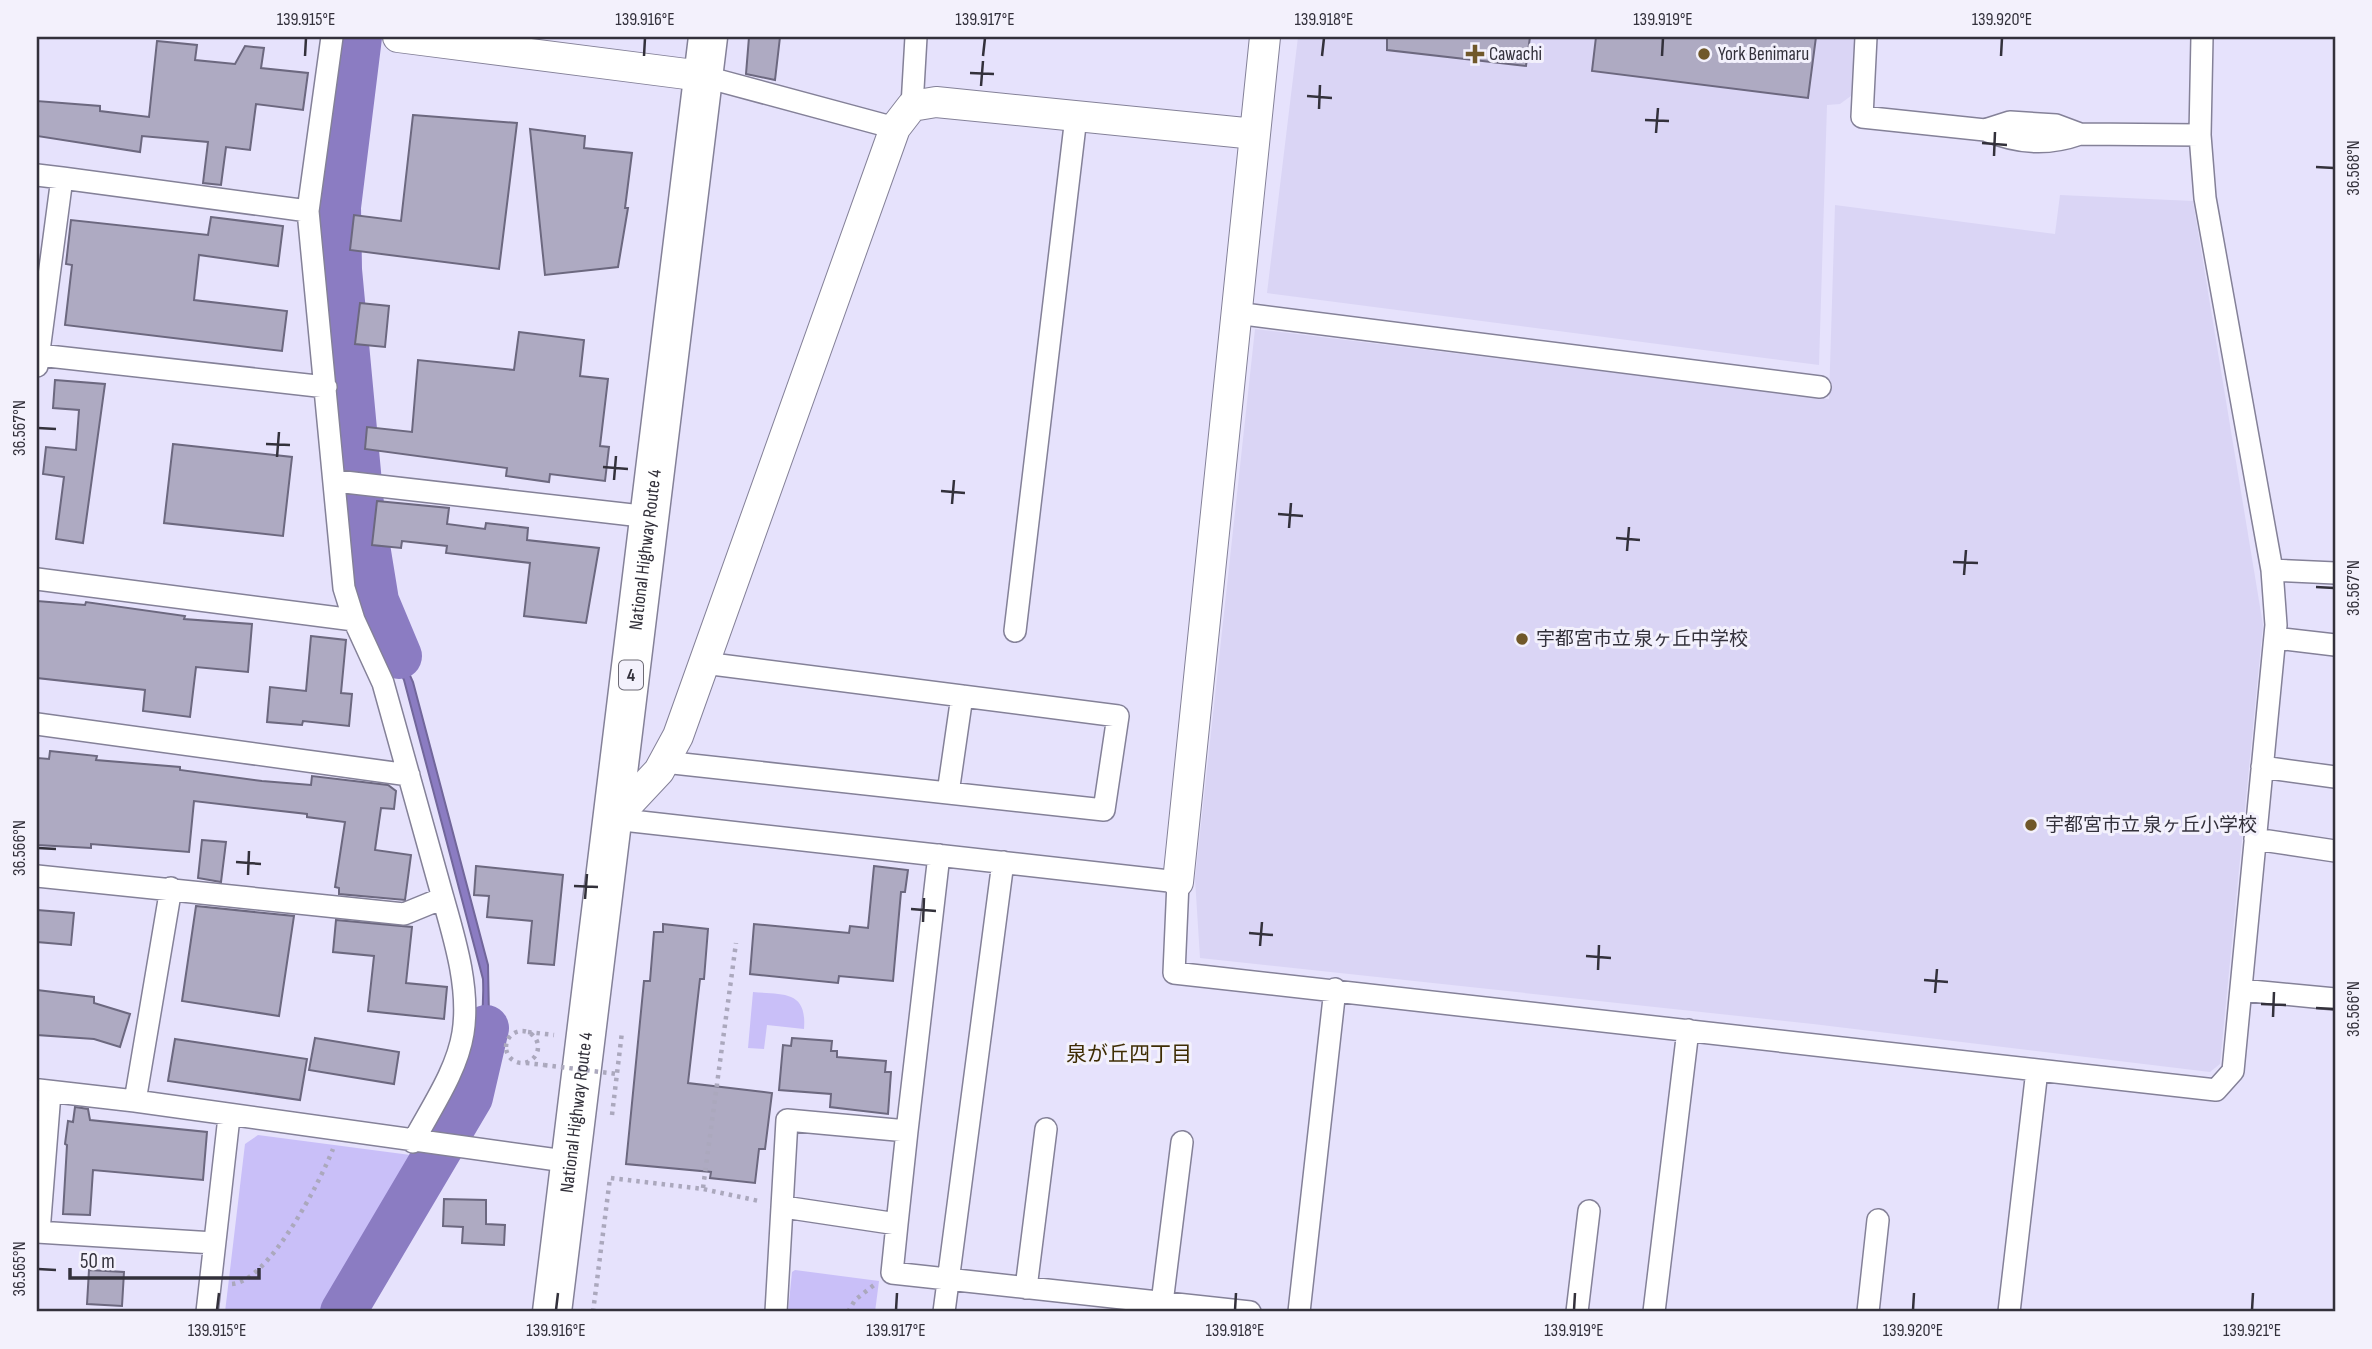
<svg xmlns="http://www.w3.org/2000/svg" width="2372" height="1349" viewBox="0 0 2372 1349" font-family="'Sofia Sans Condensed','Noto Sans JP',sans-serif">
<rect width="100%" height="100%" fill="#e6e2fc"/>
<path fill="#dad5f5" d="M 1298,37 L 1857,37 L 1855,93 L 1840,104 L 1827,105 L 1819,365 L 1267,293 Z
M 2060,195 L 2193,201 L 2263,625 L 2220,1064 L 2210,1072 L 1813,1024 L 1200,958 L 1195,879 L 1255,329 L 1829,399 L 1835,205 L 2055,234 Z"/>
<path fill="#c9bff8" d="M 753,992 C 784,995 807,990 804,1029 L 767,1025 L 764,1049 L 748,1048 Z
M 258,1135 L 418,1156 L 329,1312 L 225,1312 L 245,1144 Z
M 795,1270 L 879,1281 L 875,1312 L 788,1312 L 792,1272 Z"/>
<path fill="#8b7cc2" stroke="#71669a" stroke-width="2" d="M 351,74 L 359,75 L 341,211 L 361,457 L 355,457 L 336,210 Z
M 359,509 L 366,509 L 374,596 L 413,682 L 488,965 L 489,1018 L 485,1050 L 477,1077 L 459,1114 L 453,1111 C 474,1067 485,1028 483,979 L 404,680 L 367,597 Z
M 423,1169 L 431,1173 L 349,1312 L 338,1312 Z"/>
<g fill="none" stroke-linecap="round" stroke-linejoin="round">
<path stroke="#8b7cc2" stroke-width="46" d="M 359,37 L 338,207 L 339,270 L 362,515 L 376,601 L 399,656
M 343,1312 L 470,1097 L 486,1028"/>
</g>
<path fill="#aeaac2" stroke="#6c687f" stroke-width="2" d="M 749,37 L 780,37 L 775,80 L 746,74 Z
M 1387,37 L 1530,37 L 1526,66 L 1387,50 Z
M 1596,37 L 1816,37 L 1808,98 L 1592,71 Z
M 157,41 L 197,45 L 195,60 L 235,64 L 245,46 L 264,48 L 261,68 L 308,73 L 303,110 L 256,104 L 250,150 L 226,147 L 221,185 L 203,183 L 208,142 L 142,136 L 140,152 L 37,136 L 37,101 L 100,106 L 100,111 L 149,117 Z
M 413,115 L 517,123 L 499,269 L 350,250 L 354,215 L 401,221 Z
M 530,129 L 585,136 L 584,148 L 632,153 L 625,208 L 628,208 L 618,267 L 545,275 Z
M 211,217 L 283,226 L 278,266 L 199,255 L 194,300 L 287,311 L 282,351 L 65,325 L 72,265 L 66,264 L 71,220 L 208,235 Z
M 360,303 L 389,306 L 385,347 L 355,344 Z
M 519,332 L 584,340 L 580,376 L 608,379 L 600,446 L 609,447 L 605,481 L 550,474 L 549,482 L 506,476 L 507,468 L 365,449 L 367,427 L 412,432 L 418,360 L 514,370 Z
M 55,380 L 105,384 L 83,543 L 56,539 L 64,477 L 43,474 L 46,447 L 76,450 L 79,410 L 53,408 Z
M 173,444 L 292,457 L 283,536 L 164,523 Z
M 377,501 L 449,508 L 447,524 L 485,529 L 486,523 L 528,528 L 527,540 L 599,548 L 586,623 L 524,616 L 530,563 L 446,553 L 447,546 L 402,541 L 401,548 L 372,545 Z
M 37,601 L 85,605 L 86,602 L 185,616 L 184,619 L 252,624 L 248,672 L 196,667 L 190,717 L 143,711 L 145,690 L 37,678 Z
M 311,636 L 346,640 L 341,693 L 352,694 L 349,726 L 303,721 L 302,725 L 267,722 L 270,687 L 306,691 Z
M 50,751 L 97,756 L 96,760 L 180,767 L 180,770 L 262,781 L 311,785 L 312,776 L 388,785 L 396,791 L 394,809 L 381,808 L 375,850 L 411,855 L 405,900 L 339,894 L 339,888 L 335,887 L 345,822 L 307,817 L 307,814 L 194,801 L 189,852 L 91,844 L 91,848 L 37,845 L 38,758 L 49,759 Z
M 202,840 L 226,842 L 221,882 L 198,878 Z
M 476,866 L 563,875 L 554,965 L 528,963 L 532,921 L 487,917 L 489,896 L 474,895 Z
M 874,866 L 908,870 L 905,892 L 901,892 L 893,981 L 839,976 L 838,983 L 750,974 L 754,924 L 849,933 L 850,926 L 868,928 Z
M 196,906 L 294,916 L 279,1016 L 182,1001 Z
M 37,910 L 74,913 L 71,945 L 37,942 Z
M 336,920 L 412,927 L 406,983 L 447,987 L 444,1019 L 368,1011 L 374,956 L 333,952 Z
M 663,924 L 708,929 L 704,979 L 700,979 L 688,1083 L 772,1093 L 765,1149 L 759,1149 L 755,1183 L 710,1178 L 711,1172 L 626,1164 L 644,981 L 650,981 L 654,932 L 663,932 Z
M 37,990 L 94,997 L 94,1003 L 130,1014 L 120,1047 L 94,1039 L 37,1035 Z
M 315,1038 L 399,1052 L 394,1084 L 309,1070 Z
M 792,1038 L 832,1041 L 831,1051 L 837,1051 L 837,1057 L 886,1061 L 885,1072 L 891,1072 L 888,1114 L 830,1107 L 831,1094 L 779,1090 L 783,1045 L 791,1046 Z
M 175,1039 L 307,1059 L 300,1100 L 168,1081 Z
M 75,1107 L 88,1109 L 90,1120 L 207,1132 L 203,1180 L 93,1170 L 90,1215 L 63,1214 L 67,1145 L 65,1144 L 68,1121 L 73,1122 Z
M 444,1199 L 486,1200 L 486,1224 L 505,1225 L 504,1245 L 462,1243 L 463,1227 L 443,1226 Z
M 89,1270 L 124,1272 L 122,1306 L 87,1304 Z"/>
<g fill="none" stroke-linecap="round" stroke-linejoin="round">
<g stroke="#848198" stroke-width="24">
<path id="street" d="M 1866,37 L 1862,117 L 1985,130 L 2010,122 L 2056,125 L 2080,134 L 2200,135
M 702,76 L 895,128
M 912,106 L 916,37
M 1985,130 C 2018,143 2046,146 2080,134
M 37,175 L 62,178 L 37,366
M 62,178 L 308,211
M 1236,313 L 1820,387
M 39,355 L 326,387
M 336,481 L 650,517
M 2272,570 L 2335,573
M 37,579 L 354,620
M 1015,631 L 1076,117
M 2275,638 L 2335,645
M 37,724 L 409,775
M 664,762 L 1104,810 L 1118,716 L 704,663
M 2262,767 L 2335,777
M 948,793 L 962,696
M 614,819 L 1178,882 L 1174,973 L 2216,1090 L 2233,1071 L 2276,625 L 2272,570 L 2205,198 L 2200,135 L 2202,37
M 2255,839 L 2335,851
M 37,876 L 404,914 L 443,898 L 383,683 L 354,620 L 344,588 L 308,211 L 332,37
M 171,888 L 135,1101 L 572,1162
M 2241,990 L 2335,999
M 39,1090 L 135,1101
M 413,1142 C 431,1108 457,1071 463,1033 C 470,989 455,940 443,898
M 784,1207 L 897,1224 L 892,1273 L 1250,1312
M 897,1224 L 907,1131
M 37,1232 L 214,1243
M 39,1232 L 50,1093
M 1026,1288 L 1046,1129
M 1162,1303 L 1182,1142
M 207,1312 L 229,1117
M 776,1312 L 787,1120 L 907,1131 L 939,855
M 944,1312 L 1003,862
M 1299,1312 L 1335,989
M 1577,1312 L 1589,1211
M 1654,1312 L 1688,1030
M 1868,1312 L 1878,1220
M 2009,1312 L 2037,1070"/>
</g>
<g stroke="#848198" stroke-width="32">
<path id="secondary" d="M 398,37 L 702,76
M 614,819 L 659,771 L 678,736 L 895,128 L 912,106 L 936,102 L 1255,134
M 1178,882 L 1265,37"/>
</g>
<g stroke="#848198" stroke-width="41">
<g id="highway">
<path id="s1" d="M 552,1312 L 708,37"/>
</g>
</g>
<path stroke="#aba8bd" stroke-width="4.5" stroke-dasharray="3.5 5" stroke-linecap="butt" d="M506 1047a16 16 0 1 1 32 0a16 16 0 1 1-32 0Z
M 528,1032 L 554,1035
M 526,1063 L 544,1065
M 612,1115 L 622,1032
M 703,1188 L 736,943
M 232,1284 C 269,1281 320,1182 333,1149
M 593,1312 L 610,1178 L 703,1189 L 759,1201
M 848,1312 L 855,1300 L 874,1285"/>
<use href="#street" stroke="#fff" stroke-width="21"/>
<use href="#secondary" stroke="#fff" stroke-width="30"/>
<use href="#highway" stroke="#fff" stroke-width="38"/>
<path stroke="#aba8bd" stroke-width="4.5" stroke-dasharray="3.5 5" stroke-linecap="butt" d="M 544,1065 L 617,1074"/>
</g>
<path fill="none" stroke="#33313b" stroke-width="2.5" d="M 305,56 L 306,38M 644,56 L 645,38M 983,56 L 985,38M 1322,56 L 1324,38M 1662,56 L 1663,38M 2001,56 L 2002,38M 970,73 L 994,74M 981,86 L 983,61M 1307,96 L 1332,98M 1319,109 L 1320,85M 1645,120 L 1669,121M 1656,133 L 1658,108M 1982,143 L 2007,145M 1994,156 L 1995,132M 2316,167 L 2334,168M 38,428 L 56,429M 266,444 L 290,445M 277,457 L 279,432M 603,467 L 628,469M 614,480 L 616,456M 941,491 L 965,493M 952,504 L 954,480M 1278,514 L 1303,516M 1289,528 L 1291,503M 1616,538 L 1640,540M 1627,551 L 1629,527M 1953,562 L 1978,563M 1964,575 L 1966,550M 2316,587 L 2334,588M 38,848 L 56,849M 236,862 L 261,864M 248,875 L 249,851M 574,886 L 598,887M 585,899 L 587,874M 911,909 L 936,911M 923,922 L 924,898M 1249,933 L 1273,935M 1260,946 L 1262,922M 1586,956 L 1611,958M 1598,970 L 1599,945M 1924,980 L 1948,982M 1935,993 L 1937,969M 2261,1004 L 2286,1005M 2316,1008 L 2334,1009M 2273,1017 L 2274,992M 38,1269 L 56,1270M 217,1310 L 219,1293M 556,1310 L 558,1293M 896,1310 L 897,1293M 1235,1310 L 1236,1293M 1574,1310 L 1575,1293M 1913,1310 L 1914,1293M 2252,1310 L 2253,1293"/>
<g fill="#705829" stroke="#f3f1fc" stroke-width="2.5">
<path d="M1471.5 43.5h7v7h7v7h-7v7h-7v-7h-7v-7h7z"/>
<circle cx="1704" cy="54" r="7"/>
<circle cx="1522" cy="639" r="7"/>
<circle cx="2031" cy="825" r="7"/>
</g>
<g text-anchor="middle" dominant-baseline="central" stroke-width="6" stroke-linejoin="round" paint-order="stroke">
<rect fill="#f3f1fc" stroke="#6d6b75" stroke-width="2" x="619" y="660.5" width="24" height="29" rx="5"/>
<g font-size="18" font-weight="bold" fill="#33313b">
<text x="631" y="675">4</text>
</g>
<g font-size="19" fill="#33313b" stroke="#f3f1fc" text-anchor="start">
<text x="1489" y="54">Cawachi</text>
<text x="1718" y="54">York Benimaru</text>
<text x="1536" y="639">宇都宮市立 泉ヶ丘中学校</text>
<text x="2045" y="825">宇都宮市立 泉ヶ丘小学校</text>
</g>
<g font-size="19" fill="#33313b" stroke="#f3f1fc">
<text stroke="none"><textPath href="#s1" startOffset="768">National Highway Route 4</textPath></text>
<text stroke="none"><textPath href="#s1" startOffset="201">National Highway Route 4</textPath></text>
</g>
<g font-size="21" fill="#3e2c03" stroke="#f3f1fc">
<text x="1129" y="1054">泉が丘四丁目</text>
</g>
</g>
<rect width="2372" height="1349" fill="none" stroke="#f3f1fc" stroke-width="77"/>
<path d="M70 1268v10h189v-10" fill="none" stroke="#33313b" stroke-width="3.5"/>
<text x="80" y="1268" font-size="21" fill="#33313b" stroke="#f3f1fc" stroke-width="5" paint-order="stroke">50 m</text>
<rect x="38" y="38" width="2296" height="1272" fill="none" stroke="#33313b" stroke-width="2.5"/>
<g font-size="18" text-anchor="middle" fill="#33313b">
<text x="306" y="25">139.915°E</text>
<text x="645" y="25">139.916°E</text>
<text x="985" y="25">139.917°E</text>
<text x="1324" y="25">139.918°E</text>
<text x="1663" y="25">139.919°E</text>
<text x="2002" y="25">139.920°E</text>
<text transform="translate(2353 168) rotate(-90)" y="6">36.568°N</text>
<text transform="translate(19 428) rotate(-90)" y="6">36.567°N</text>
<text transform="translate(2353 588) rotate(-90)" y="6">36.567°N</text>
<text transform="translate(19 848) rotate(-90)" y="6">36.566°N</text>
<text transform="translate(2353 1009) rotate(-90)" y="6">36.566°N</text>
<text transform="translate(19 1269) rotate(-90)" y="6">36.565°N</text>
<text x="217" y="1336">139.915°E</text>
<text x="556" y="1336">139.916°E</text>
<text x="896" y="1336">139.917°E</text>
<text x="1235" y="1336">139.918°E</text>
<text x="1574" y="1336">139.919°E</text>
<text x="1913" y="1336">139.920°E</text>
<text x="2252" y="1336">139.921°E</text>
</g>
</svg>
